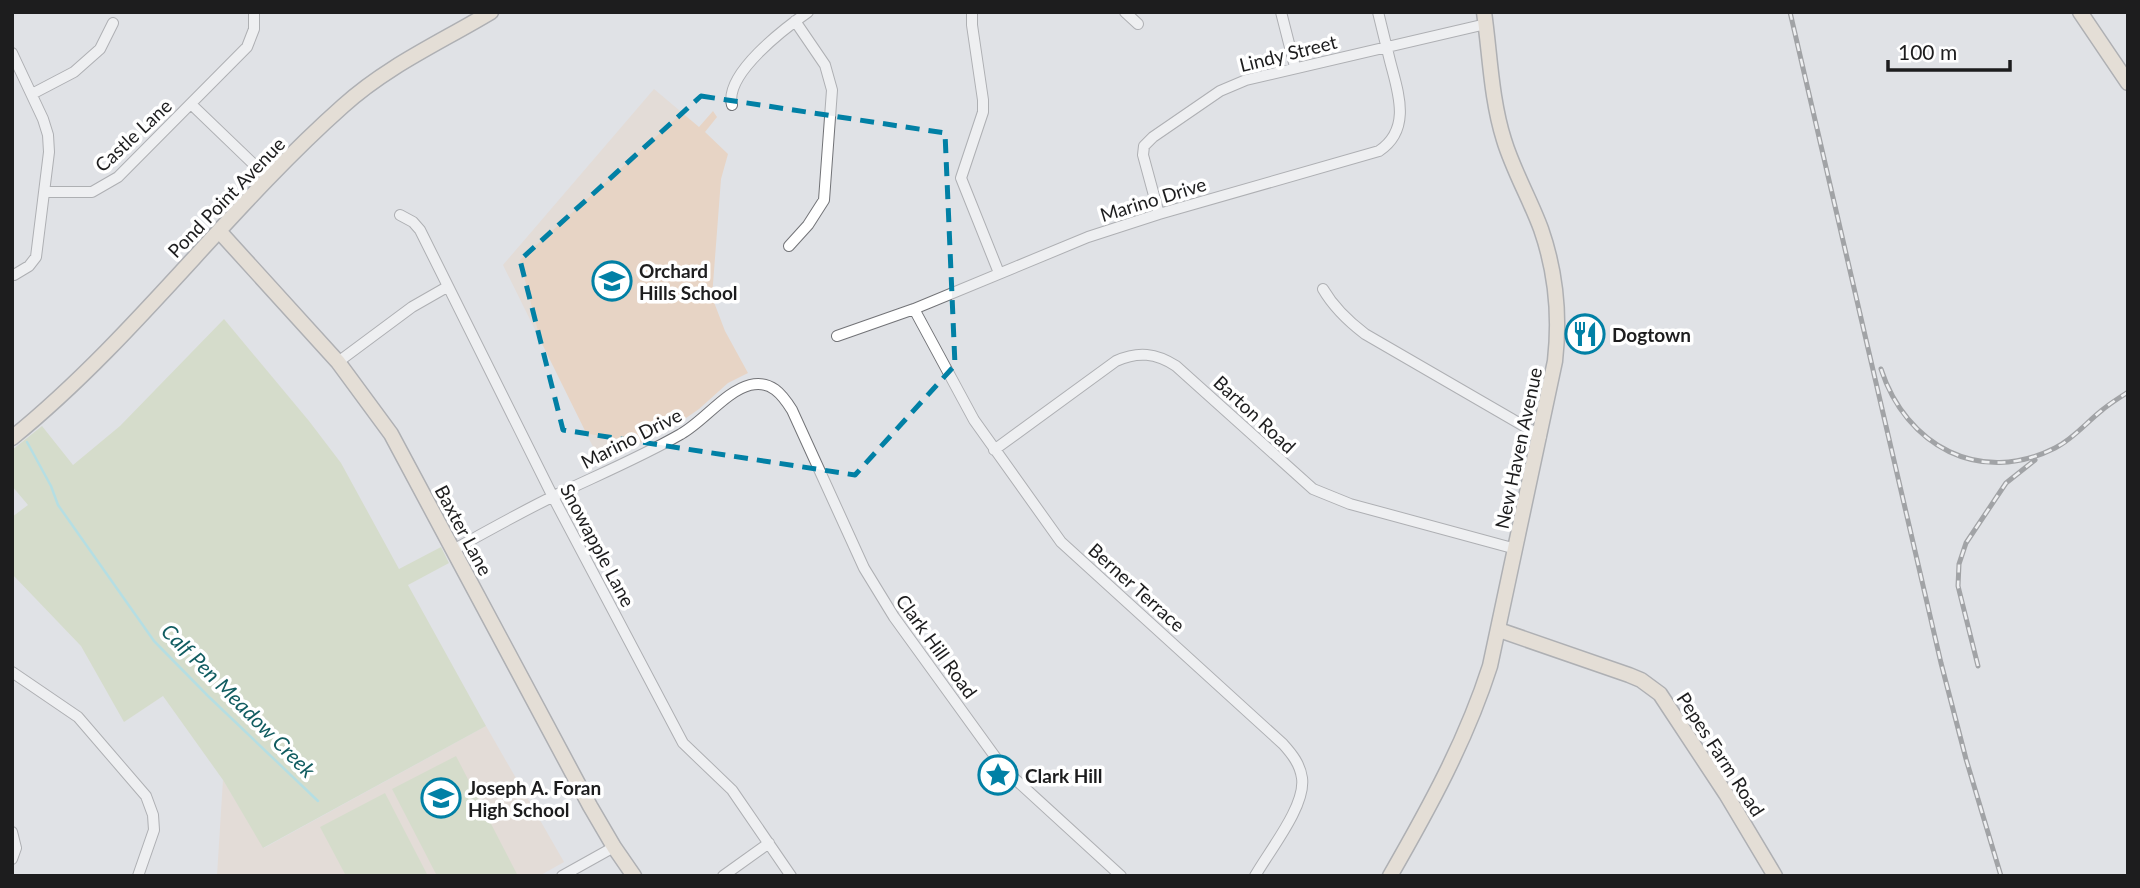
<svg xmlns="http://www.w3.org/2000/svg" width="2140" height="888" viewBox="0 0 2140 888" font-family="Lato,sans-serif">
<rect width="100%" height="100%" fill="#e0e2e6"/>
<path fill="#e7d4c5" d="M 654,89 L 699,127 L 713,111 L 717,117 L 705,132 L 728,154 L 721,179 L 712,297 L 725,331 L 748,373 L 728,383 L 699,409 L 676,425 L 601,463 L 503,265 Z
M 486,726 L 564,862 L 539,876 L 217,876 L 223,780 L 264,848 Z"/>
<path fill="#c8d5ac" d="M 224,319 L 309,421 L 341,463 L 399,569 L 441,547 L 449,563 L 408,585 L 486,726 L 263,848 L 223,780 L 163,696 L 124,722 L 81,646 L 12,574 L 12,517 L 28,505 L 12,486 L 12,450 L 42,426 L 73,465 L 120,426 Z
M 456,756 L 518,876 L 437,876 L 392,789 Z
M 385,793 L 428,876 L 346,876 L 320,827 Z"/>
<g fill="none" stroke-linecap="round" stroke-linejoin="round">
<path stroke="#82dadf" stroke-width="2.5" d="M 27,442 L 51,486 L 58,505 L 154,641 L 208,696 L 318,801"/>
<g stroke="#727377" stroke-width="12">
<path id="street" d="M 972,12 L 972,25 L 983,100 L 983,112 L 961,178 L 999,273
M 1125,12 L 1138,24
M 1281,12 L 1295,67
M 12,53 L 43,119 L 48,135 L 49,152 L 36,257 L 29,266 L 14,275
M 32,94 L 74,72 L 100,49 L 113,23
M 191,104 L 269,179
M 732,105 C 724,74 785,28 808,12
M 44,192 L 92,192 L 118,177 L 247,47 L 254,29 L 254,12
M 1159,214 L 1143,155 L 1144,146 L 1153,137 L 1220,91 L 1246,80 L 1486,24
M 400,215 L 413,222 L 420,230 L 553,497 L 683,743 L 732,790 L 791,876
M 789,246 L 808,225 L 824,200 L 832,90 L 825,65 L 795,21
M 1323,289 C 1334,308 1348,321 1365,334 L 1541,436
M 914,309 L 974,420 L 1061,542 L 1283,744 C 1292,754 1300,764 1302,778 C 1306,806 1269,851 1255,876
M 837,336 L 914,309 L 1088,237 L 1159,214 L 1379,151 C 1412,129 1398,92 1390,61 C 1386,45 1382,28 1378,12
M 338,362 L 412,307 L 447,287
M 994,450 L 1116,361 C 1138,351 1156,353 1176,366 L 1313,489 L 1350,504 L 1516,549
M 453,550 C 487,531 521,512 556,495 C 598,475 641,457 681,434 C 703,422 726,391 750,385 C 771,380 782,394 792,410 L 864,568 L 894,617 L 1004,769 L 1121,876
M 12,672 L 78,717 L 146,796 L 153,815 L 154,830 L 138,876
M 12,832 L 16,848 L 12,859
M 562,876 L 614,847
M 723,876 L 769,843"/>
</g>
<g stroke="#727377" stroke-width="17">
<path id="secondary" d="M 2080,12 L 2128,83
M 219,231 L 338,362 L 391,434 L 590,806 L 614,847 L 634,876
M 12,438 C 134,339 226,210 343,106 C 387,66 441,42 491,12
M 1499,630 L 1629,675 L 1641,680 L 1660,694 L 1726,794 L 1775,876
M 1390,876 C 1429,808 1466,741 1490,666 L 1555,361 C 1560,317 1556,272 1541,229 C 1530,199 1513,170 1504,140 C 1491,99 1490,54 1484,12"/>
</g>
<use href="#street" stroke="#fff" stroke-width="10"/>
<use href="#secondary" stroke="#e9d9c4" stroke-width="14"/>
<g stroke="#565759" stroke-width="5">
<path id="rail" d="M 1790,12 L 1941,663 L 1966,759 L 2001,876
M 1881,369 C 1906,446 1980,486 2055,448 C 2073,439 2086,423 2101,411 C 2109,404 2119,398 2128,392
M 1978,666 L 1958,586 L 1959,564 L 1966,543 L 2006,483 L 2035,460"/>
</g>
<use href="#rail" stroke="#fff" stroke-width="2.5" stroke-dasharray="8" stroke-linecap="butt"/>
</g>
<path d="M0 0H2140V888H0ZM 701,96 L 945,133 L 955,365 L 855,475 L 563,430 L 520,260 Z" fill="#e0e2e6" fill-opacity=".55" fill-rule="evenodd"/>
<path fill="none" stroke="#0180a5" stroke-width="5" stroke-dasharray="14 9" stroke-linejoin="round" d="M 701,96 L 945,133 L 955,365 L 855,475 L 563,430 L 520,260 Z"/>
<defs>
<g id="school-ring" transform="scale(2.0125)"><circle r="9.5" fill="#fff" stroke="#0180a5" stroke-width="1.5"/><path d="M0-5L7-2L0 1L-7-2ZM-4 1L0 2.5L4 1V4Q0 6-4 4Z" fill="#0180a5"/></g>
<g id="restaurant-ring" transform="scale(2.0125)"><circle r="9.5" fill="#fff" stroke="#0180a5" stroke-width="1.5"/><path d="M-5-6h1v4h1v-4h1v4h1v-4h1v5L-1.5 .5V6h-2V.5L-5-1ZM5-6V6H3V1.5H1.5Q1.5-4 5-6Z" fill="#0180a5"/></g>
<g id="sight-ring" transform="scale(2.0125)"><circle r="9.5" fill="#fff" stroke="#0180a5" stroke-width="1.5"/><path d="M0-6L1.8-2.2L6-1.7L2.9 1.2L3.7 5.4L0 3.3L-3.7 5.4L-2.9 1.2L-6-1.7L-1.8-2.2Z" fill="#0180a5"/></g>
</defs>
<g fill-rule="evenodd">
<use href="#school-ring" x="612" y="281"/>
<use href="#restaurant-ring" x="1585" y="334"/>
<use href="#sight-ring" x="998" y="775"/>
<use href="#school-ring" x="441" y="798"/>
</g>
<g text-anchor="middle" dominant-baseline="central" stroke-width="7" stroke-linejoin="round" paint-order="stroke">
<g font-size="19" fill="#1d1d1e" stroke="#fff">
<text transform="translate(1288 53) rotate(-14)">Lindy Street</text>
<text transform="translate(133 135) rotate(-43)">Castle Lane</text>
<text transform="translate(226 197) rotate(-46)">Pond Point Avenue</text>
<text transform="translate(1153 199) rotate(-17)">Marino Drive</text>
<text transform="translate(1255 414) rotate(43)">Barton Road</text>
<text transform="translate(631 438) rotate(-27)">Marino Drive</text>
<text transform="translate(1518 448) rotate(-78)">New Haven Avenue</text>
<text transform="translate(464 530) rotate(62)">Baxter Lane</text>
<text transform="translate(598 545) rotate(62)">Snowapple Lane</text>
<text transform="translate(1137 587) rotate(42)">Berner Terrace</text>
<text transform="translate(937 646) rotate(54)">Clark Hill Road</text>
<text transform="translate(1721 754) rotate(57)">Pepes Farm Road</text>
</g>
<g font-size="19" font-weight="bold" fill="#1d1d1e" stroke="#fff" text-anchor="start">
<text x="639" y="270">Orchard<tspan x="639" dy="22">Hills School</tspan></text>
<text x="1612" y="334">Dogtown</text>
<text x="1025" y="775">Clark Hill</text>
<text x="468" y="787">Joseph A. Foran<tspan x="468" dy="22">High School</tspan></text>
</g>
<g font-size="21" font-style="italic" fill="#105c60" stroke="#fff">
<text transform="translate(239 700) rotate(45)">Calf Pen Meadow Creek</text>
</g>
</g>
<rect width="2140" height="888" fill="none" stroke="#1d1d1e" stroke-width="28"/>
<path d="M1888 60v10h122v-10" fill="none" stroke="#1d1d1e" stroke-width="3.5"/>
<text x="1898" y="60" font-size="21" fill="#1d1d1e" stroke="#ffffff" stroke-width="5" paint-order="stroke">100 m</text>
</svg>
